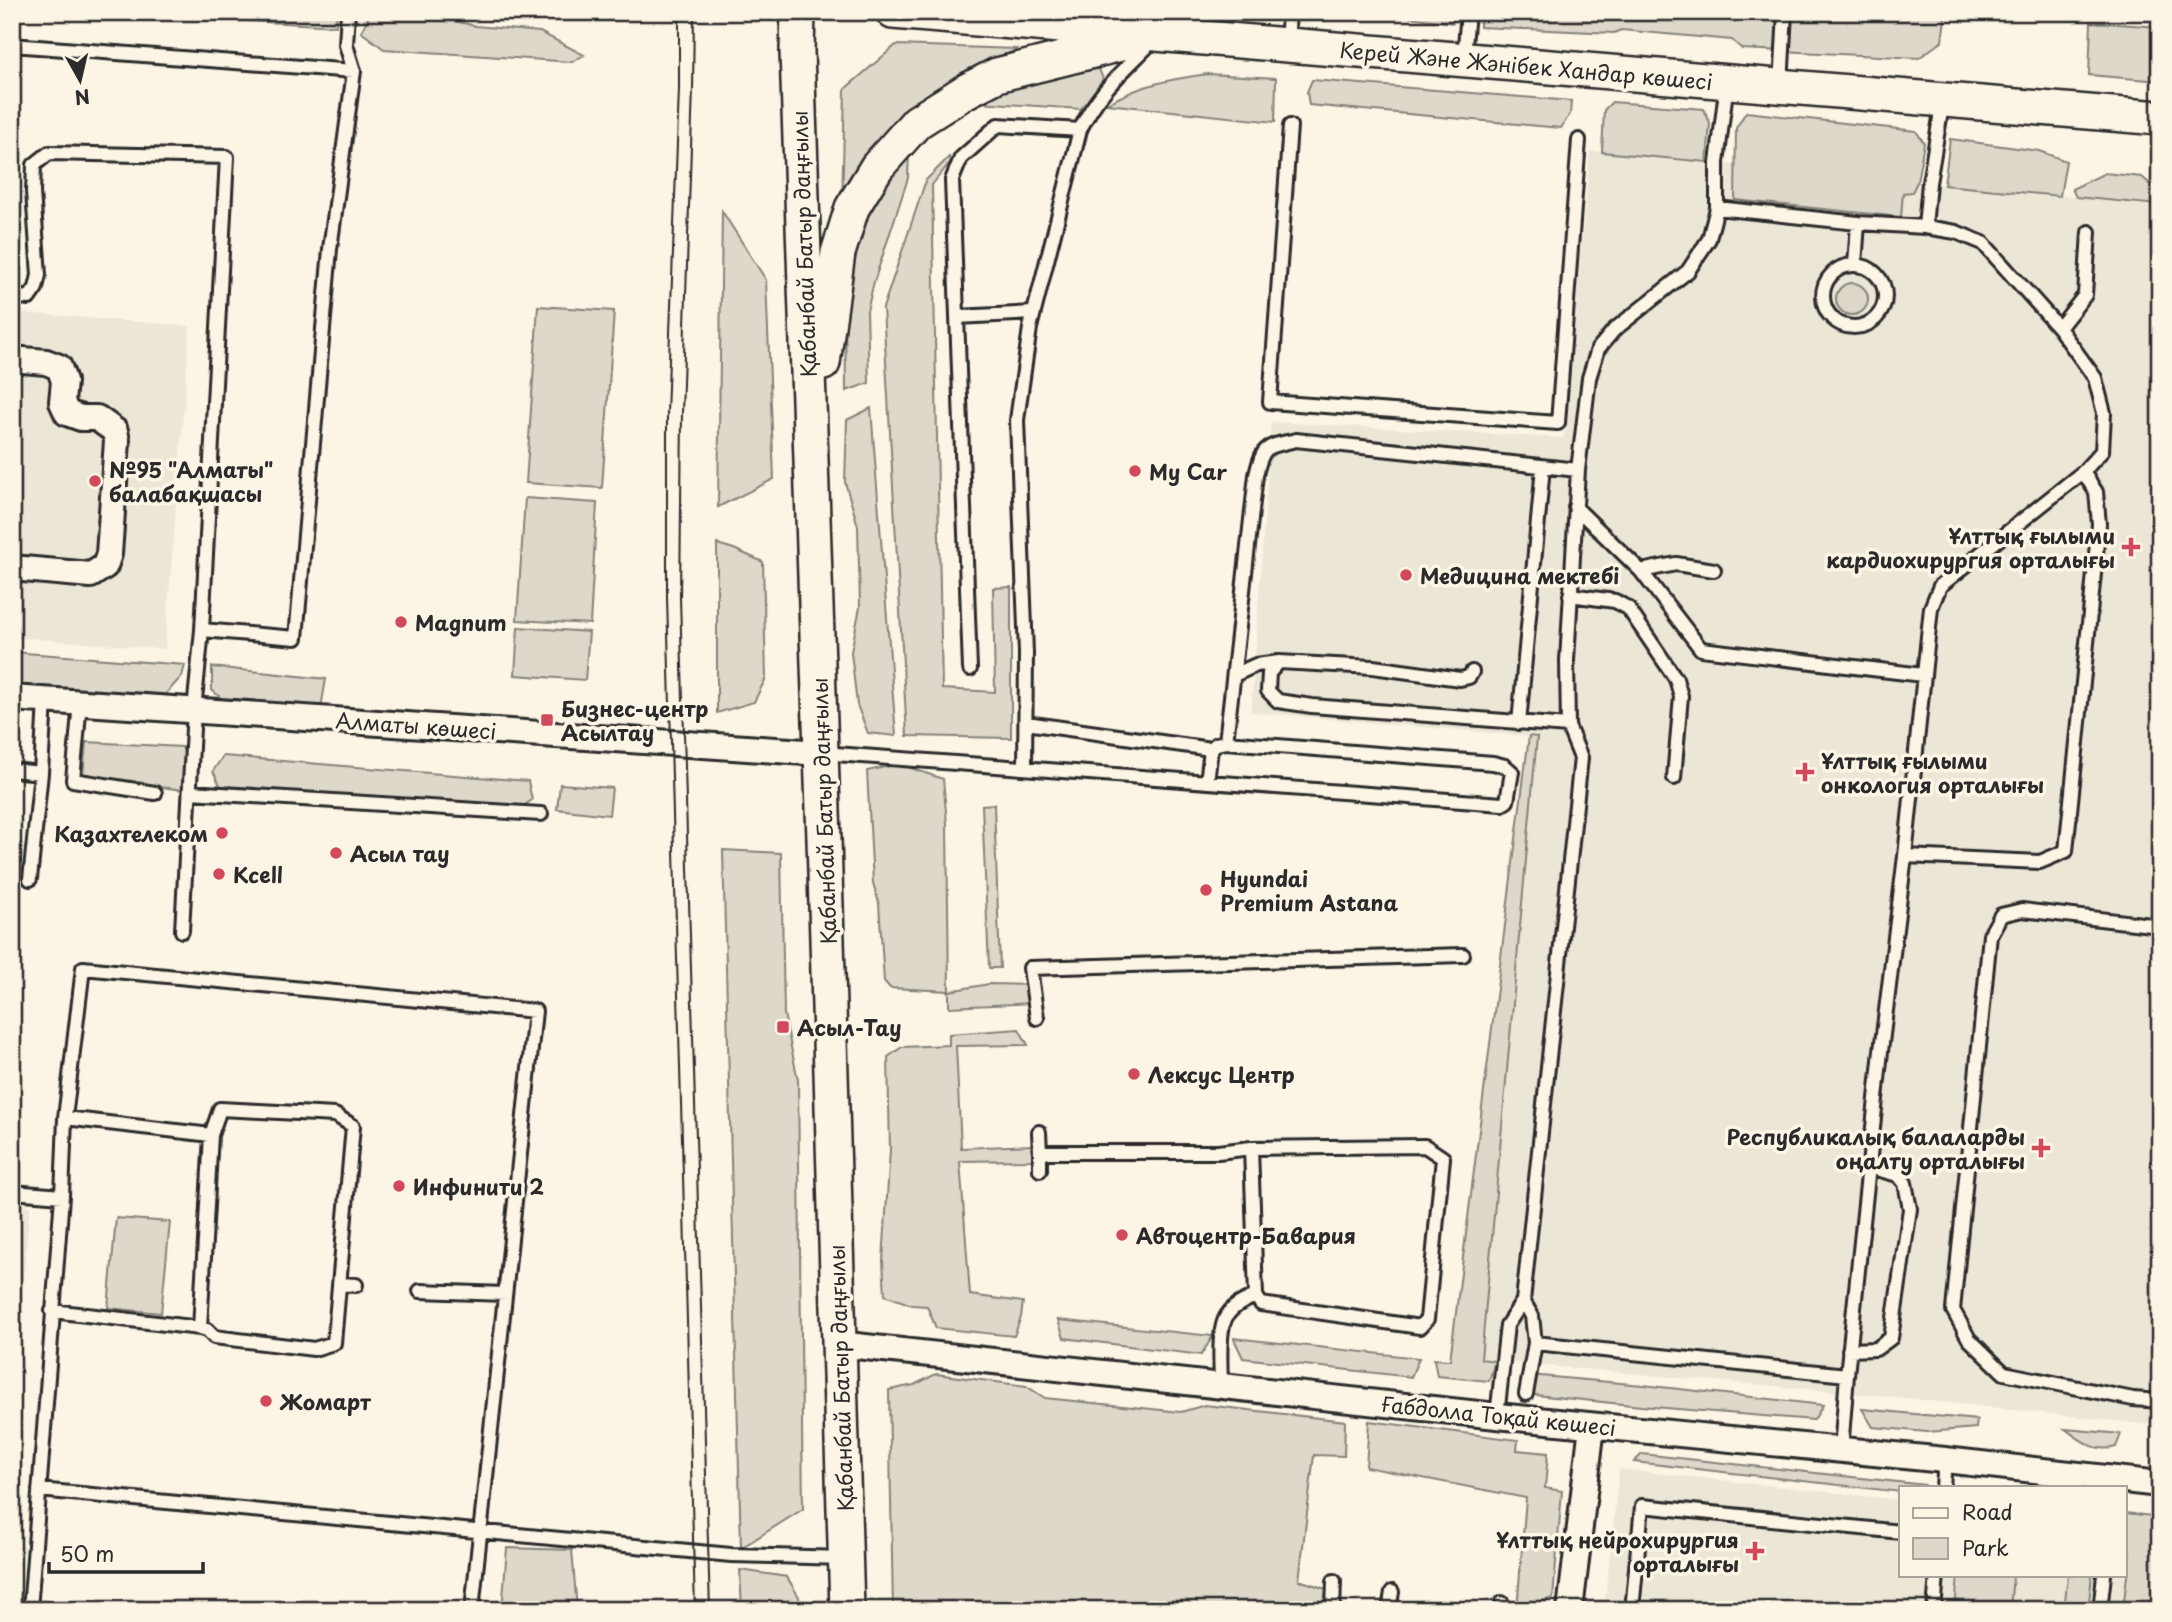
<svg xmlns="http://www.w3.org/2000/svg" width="2172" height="1622" viewBox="0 0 2172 1622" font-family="'Playpen Sans',sans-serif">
<rect width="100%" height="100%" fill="#fcf5e5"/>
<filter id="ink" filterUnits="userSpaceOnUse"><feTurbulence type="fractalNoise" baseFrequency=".0143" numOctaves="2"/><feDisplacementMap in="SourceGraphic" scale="14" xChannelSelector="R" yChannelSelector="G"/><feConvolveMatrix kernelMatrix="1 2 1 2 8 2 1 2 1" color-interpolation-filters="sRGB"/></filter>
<g filter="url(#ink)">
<path fill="#ece6d7" d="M 1590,151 L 2160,205 L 2160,1426 L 1895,1397 L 1481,1360 L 1537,737 L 1251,712 L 1271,422 L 1564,438 Z
M 12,312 L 190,326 L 165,649 L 12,637 Z
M 12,1204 L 30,1206 L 12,1401 Z
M 1619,1469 L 1901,1500 L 1901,1575 L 2125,1575 L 2125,1524 L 2145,1610 L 1604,1610 Z"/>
<path fill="#ded8ca" stroke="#84827a" stroke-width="2" d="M 90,12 L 337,12 L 336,26 Z
M 371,12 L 417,12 L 476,26 L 540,32 L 584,55 L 572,62 L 384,49 L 361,32 Z
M 1372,12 L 1455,12 L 1453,23 Z
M 1480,12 L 1946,12 L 1942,41 L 1919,58 L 1742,49 L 1732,40 L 1621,30 L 1614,33 L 1480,27 Z
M 2091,22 L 2160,27 L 2160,81 L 2089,75 Z
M 896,45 L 1018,49 L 965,74 L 842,205 L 845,89 Z
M 1099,69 L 1103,79 L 1081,109 L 978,102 L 1038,77 Z
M 1208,74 L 1276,78 L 1275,122 L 1107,104 C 1139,85 1171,79 1208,74 Z
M 1312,80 L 1571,101 L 1570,114 L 1561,128 L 1309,105 L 1307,92 Z
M 1612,102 L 1704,109 L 1710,123 L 1707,162 L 1602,152 L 1604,110 Z
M 1746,112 L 1916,131 L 1924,143 L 1917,182 L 1912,192 L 1903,193 L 1901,217 L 1735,200 L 1736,128 Z
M 1950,139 L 2039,151 L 2066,161 L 2060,196 L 1944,185 Z
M 909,153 L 908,178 L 874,282 L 867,311 L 869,383 L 846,391 L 845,303 L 854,228 Z
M 949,157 L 951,161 L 932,185 L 942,689 L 995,692 L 993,588 L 1011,587 L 1011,738 L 907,736 L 883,308 L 926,180 Z
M 2105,173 L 2142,177 L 2157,190 L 2158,205 L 2076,197 L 2072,189 Z
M 722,211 L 766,280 L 774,479 L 718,507 Z
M1836 299a16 16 0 1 1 32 0a16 16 0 1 1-32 0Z
M 538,306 L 614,311 L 602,488 L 526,483 Z
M 871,408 L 896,736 L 868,733 L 857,705 L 851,652 L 860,607 L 858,526 L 845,482 L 847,420 Z
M 525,498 L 597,503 L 590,624 L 517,620 Z
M 717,544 L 734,549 L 763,562 L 766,678 L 754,702 L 717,713 Z
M 518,627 L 589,632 L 585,680 L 515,675 Z
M 12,652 L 185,665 L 182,676 L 163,697 L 12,685 Z
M 212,667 L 326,679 L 321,708 L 228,704 L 212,690 Z
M 1529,736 L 1537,737 L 1481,1359 L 1495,1361 L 1489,1381 L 1437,1376 L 1434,1359 L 1450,1360 Z
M 86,742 L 182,747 L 186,756 L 184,790 L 83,777 Z
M 223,756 L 528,781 L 532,800 L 520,808 L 221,787 L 213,771 Z
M 899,764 L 943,779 L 947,823 L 949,991 L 989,984 L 1032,985 L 1035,1003 L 949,1007 L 949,991 L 890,988 L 884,981 L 879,903 L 873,883 L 867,771 Z
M 560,784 L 612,788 L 609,815 L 557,809 Z
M 994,804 L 1000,968 L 989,968 L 982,805 Z
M 723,850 L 781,853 L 784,1014 L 798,1080 L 803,1509 L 741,1548 Z
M 1019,1029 L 1028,1045 L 956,1046 L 961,1148 L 1032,1145 L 1034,1160 L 960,1161 L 970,1295 L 1023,1302 L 1021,1317 L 1014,1336 L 936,1328 L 927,1306 L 912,1305 L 885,1295 L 883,1261 L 890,1150 L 888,1057 L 902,1047 L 949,1045 L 949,1034 Z
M 116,1218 L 170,1222 L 161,1313 L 108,1308 Z
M 1058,1320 L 1213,1336 L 1201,1355 L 1064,1338 Z
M 1234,1339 L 1234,1338 L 1419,1358 L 1411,1377 L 1243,1358 Z
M 936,1374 L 1026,1386 L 1045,1398 L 1181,1412 L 1205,1405 L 1345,1421 L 1344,1456 L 1314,1455 L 1299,1580 L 1326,1589 L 1323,1610 L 893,1610 L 889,1390 L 914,1385 Z
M 1529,1375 L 1643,1385 L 1823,1405 L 1814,1420 L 1641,1406 L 1526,1394 Z
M 1862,1409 L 1977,1420 L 1976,1428 L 1927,1432 L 1873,1427 Z
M 1369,1421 L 1518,1440 L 1517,1450 L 1548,1453 L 1545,1488 L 1562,1491 L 1553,1598 L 1532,1604 L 1531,1610 L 1517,1610 L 1526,1498 L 1366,1467 Z
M 2065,1429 L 2121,1434 L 2116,1447 C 2095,1453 2082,1441 2065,1429 Z
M 1642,1454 L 1925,1485 L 1926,1487 L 1901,1487 L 1901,1492 L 1634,1462 Z
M 2125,1513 L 2152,1516 L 2153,1527 L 2160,1530 L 2160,1610 L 2123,1610 L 2130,1550 L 2125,1549 Z
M 507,1548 L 572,1550 L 577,1610 L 502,1610 Z
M 740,1570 L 787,1577 L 799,1597 L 800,1610 L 742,1610 Z
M 1958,1575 L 2013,1575 L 2010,1610 L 1955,1610 Z
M 2068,1575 L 2092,1575 L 2088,1610 L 2064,1610 Z"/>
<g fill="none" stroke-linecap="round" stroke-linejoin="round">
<g stroke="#2b2b2b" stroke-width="18">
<path id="lane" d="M 12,45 L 354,71 L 346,45 L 348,12
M 1287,45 L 1289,12
M 1464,57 L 1468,12
M 1727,82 L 1717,163 L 1717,208 L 1709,239 L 1688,271 L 1614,330 L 1598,349 L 1589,378 L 1578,470 L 1567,661 L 1568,726 L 1581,758 L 1523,1301 L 1532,1316 L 1535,1343 L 1847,1375
M 1781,86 L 1785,12
M 1290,126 L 1270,402 L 1558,423 L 1579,140
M 1717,208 L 1858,223 L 1925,227
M1823 296a31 31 0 1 1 62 0a31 31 0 1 1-62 0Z
M 1855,265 L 1858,223
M 12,296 L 29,298 L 36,288 L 39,275 L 33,192 L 34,165 L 49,153 L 227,157 L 202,630
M 957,317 L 1034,313
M 2059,328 L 2085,295 L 2089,232
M 1575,507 L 1641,571 L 1701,649 L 1923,675
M 1641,571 L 1676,564 L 1714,570
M 1570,595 L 1615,601 L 1628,608 L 1676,679 L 1681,696 L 1674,778
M 970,669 L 952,180 L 961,158 L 998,125 L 1080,130
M 1472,672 L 1469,677 L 1460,679 L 1373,667 L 1279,662 L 1269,673 L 1268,691 L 1278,701 L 1312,706 L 1568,726
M 1234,675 L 1256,665 L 1279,662
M 80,702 L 73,780 L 155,793
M 1026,723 L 1211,749
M 1519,723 L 1543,467
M 1226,742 L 1256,475 C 1263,444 1267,447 1296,440 L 1578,470
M 822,753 L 1502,804 L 1507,801 L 1512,772 L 1505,766 L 1493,763 L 1226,742 L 1216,744 L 1211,749 L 1207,782
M 1025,768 L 1026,653 L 1017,420 L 1030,328 L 1080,130 C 1096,95 1120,74 1146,48
M 12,770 L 41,773 L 45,700
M 190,792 L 541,814
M 1905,856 L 2040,862 L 2066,851 L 2099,524 L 2096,492 L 2083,472
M 30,879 L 41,773
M 2160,926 L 2022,910 L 2001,915 L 1990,935 L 1953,1310 L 1969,1339 L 2004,1373 L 2133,1399 L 2160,1401
M 182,931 L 194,710 L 202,630 L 296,638 L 330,249 L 354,71
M 1037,1018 L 1030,968 L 1463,955
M 1039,1132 L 1040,1152 L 1218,1152 L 1251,1148 L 1425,1146 L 1443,1158 L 1427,1319 L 1420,1327 L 1261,1304 L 1256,1296 L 1251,1148
M 1040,1170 L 1040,1152
M 12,1192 L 62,1196
M 340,1284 L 356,1285
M 420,1291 L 505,1294
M 52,1311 L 200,1328 L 207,1330 L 214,1337 L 314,1349 L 334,1343 L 353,1126 L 335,1115 L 220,1109 L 211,1135 L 65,1118
M 200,1328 L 211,1135
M 1849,1350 L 1876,1349 L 1891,1338 L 1910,1209 L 1905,1183 L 1898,1175 L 1869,1167
M 1221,1385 C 1221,1368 1217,1327 1228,1314 C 1234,1305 1246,1300 1256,1296
M 1526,1394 L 1535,1343
M 1497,1416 L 1507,1325 L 1523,1301
M 1841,1450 L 1847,1375 L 1881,1051 L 1905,856 L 1931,608 L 1940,586 L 2083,472 L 2102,451 L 2104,413 L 2095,378 L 2059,328 L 1983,243 L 1956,232 L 1925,227 L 1929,183 L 1943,100
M 1943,1487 L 1945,1460
M 39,1490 L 731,1555 L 844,1558
M 30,1610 L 62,1196 L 65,1118 L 83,968 L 535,1011 L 472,1610
M 1333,1610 L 1334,1581
M 1389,1610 L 1392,1592
M 1502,1610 L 1502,1603
M 1632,1610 L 1642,1506 L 1901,1532
M 1934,1610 L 1937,1575
M 2100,1610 L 2104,1575"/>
</g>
<g stroke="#2b2b2b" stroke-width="30">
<path id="street" d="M 12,359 L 46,362 L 59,367 L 64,381 L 62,402 L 67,413 L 81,418 L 97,418 L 115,431 L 117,441 L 109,554 L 105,566 L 91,575 L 12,568
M 12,698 L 820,753
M 838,1344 L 1497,1416 L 1945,1460 L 2160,1484
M 1570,1610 L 1592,1426"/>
</g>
<g stroke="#2b2b2b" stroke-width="38">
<path id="secondary" d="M 798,12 L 797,51 L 824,839 L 847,1610
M 893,12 L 2160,118
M 823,363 L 838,253 L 852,208 L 877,167 L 917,122 L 966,91 L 997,75 L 1133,41"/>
</g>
<use href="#lane" stroke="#fcf5e5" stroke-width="12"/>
<use href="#street" stroke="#fcf5e5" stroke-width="24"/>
<use href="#secondary" stroke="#fcf5e5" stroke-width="33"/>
<path stroke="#2b2b2b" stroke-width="2" d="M 679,12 L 679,89 L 667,414 L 667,597 L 695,1610
M 694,12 L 693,88 L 682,413 L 680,598 L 710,1610"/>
</g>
</g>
<g fill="#d1495b" stroke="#fcf5e5" stroke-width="2.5">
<circle cx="1135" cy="471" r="7"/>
<circle cx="95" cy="481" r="7"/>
<path d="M2127.5 536.5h7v7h7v7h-7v7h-7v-7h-7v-7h7z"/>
<circle cx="1406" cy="575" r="7"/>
<circle cx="401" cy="622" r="7"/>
<rect x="540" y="713" width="14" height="14" rx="3.5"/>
<path d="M1801.5 761.5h7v7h7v7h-7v7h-7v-7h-7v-7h7z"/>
<circle cx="222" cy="833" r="7"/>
<circle cx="336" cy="853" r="7"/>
<circle cx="219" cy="874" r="7"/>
<circle cx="1206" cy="890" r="7"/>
<rect x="776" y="1020" width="14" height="14" rx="3.5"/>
<circle cx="1134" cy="1074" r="7"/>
<path d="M2037.5 1137.5h7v7h7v7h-7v7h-7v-7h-7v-7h7z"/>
<circle cx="399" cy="1186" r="7"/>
<circle cx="1122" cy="1235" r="7"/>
<circle cx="266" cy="1401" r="7"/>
<path d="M1751.5 1540.5h7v7h7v7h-7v7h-7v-7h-7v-7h7z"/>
</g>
<g text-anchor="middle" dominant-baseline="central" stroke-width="7" stroke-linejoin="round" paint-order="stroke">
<g font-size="21" fill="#2b2b2b" stroke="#fcf5e5">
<text transform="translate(1526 65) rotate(5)">Керей Және Жәнібек Хандар көшесі</text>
<text transform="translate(803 244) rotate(-92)">Қабанбай Батыр даңғылы</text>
<text transform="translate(416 725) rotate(4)">Алматы көшесі</text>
<text transform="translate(823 811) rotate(-92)">Қабанбай Батыр даңғылы</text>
<text transform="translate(840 1378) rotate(-92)">Қабанбай Батыр даңғылы</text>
<text transform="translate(1499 1415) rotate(6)">Ғабдолла Тоқай көшесі</text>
</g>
<g font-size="21" font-weight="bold" fill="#2b2b2b" stroke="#fcf5e5" text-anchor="start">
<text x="109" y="469">№95 "Алматы"<tspan x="109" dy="24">балабақшасы</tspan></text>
<text x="1149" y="471">My Car</text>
<text x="2115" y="535" text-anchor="end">Ұлттық ғылыми<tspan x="2115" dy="24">кардиохирургия орталығы</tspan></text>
<text x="1420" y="575">Медицина мектебі</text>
<text x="415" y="622">Magnum</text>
<text x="561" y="708">Бизнес-центр<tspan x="561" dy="24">Асылтау</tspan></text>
<text x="1821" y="760">Ұлттық ғылыми<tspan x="1821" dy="24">онкология орталығы</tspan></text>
<text x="208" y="833" text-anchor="end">Казахтелеком</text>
<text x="350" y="853">Асыл тау</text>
<text x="233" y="874">Kcell</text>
<text x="1220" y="878">Hyundai<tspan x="1220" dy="24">Premium Astana</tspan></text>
<text x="797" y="1027">Асыл-Тау</text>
<text x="1148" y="1074">Лексус Центр</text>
<text x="2025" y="1136" text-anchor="end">Республикалық балаларды<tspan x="2025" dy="24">оңалту орталығы</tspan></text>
<text x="413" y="1186">Инфинити 2</text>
<text x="1136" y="1235">Автоцентр-Бавария</text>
<text x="280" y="1401">Жомарт</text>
<text x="1739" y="1539" text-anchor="end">Ұлттық нейрохирургия<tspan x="1739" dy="24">орталығы</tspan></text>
</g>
</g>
<rect width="2172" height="1622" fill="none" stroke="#fcf5e5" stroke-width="42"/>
<rect x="21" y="21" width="2130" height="1580" fill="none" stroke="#2b2b2b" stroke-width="2.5" filter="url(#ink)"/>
<rect x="1899" y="1486" width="228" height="91" fill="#fcf5e5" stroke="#a8a49b" stroke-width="2"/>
<rect x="1913" y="1508" width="35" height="10" fill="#fcf5e5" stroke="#a8a49b" stroke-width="2"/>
<text x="1962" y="1520" font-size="21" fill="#2b2b2b">Road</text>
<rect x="1913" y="1538" width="35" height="21" fill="#ded8ca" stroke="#a8a49b" stroke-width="2"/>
<text x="1962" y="1556" font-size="21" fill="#2b2b2b">Park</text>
<g transform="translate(80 80) rotate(172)" stroke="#fcf5e5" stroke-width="5" paint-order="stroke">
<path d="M0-5L12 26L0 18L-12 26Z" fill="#2b2b2b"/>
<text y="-10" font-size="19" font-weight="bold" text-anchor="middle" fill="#2b2b2b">N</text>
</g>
<path d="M49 1562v10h154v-10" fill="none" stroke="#2b2b2b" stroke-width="3.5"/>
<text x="60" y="1562" font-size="21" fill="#2b2b2b" stroke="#fcf5e5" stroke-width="5" paint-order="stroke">50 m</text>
</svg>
